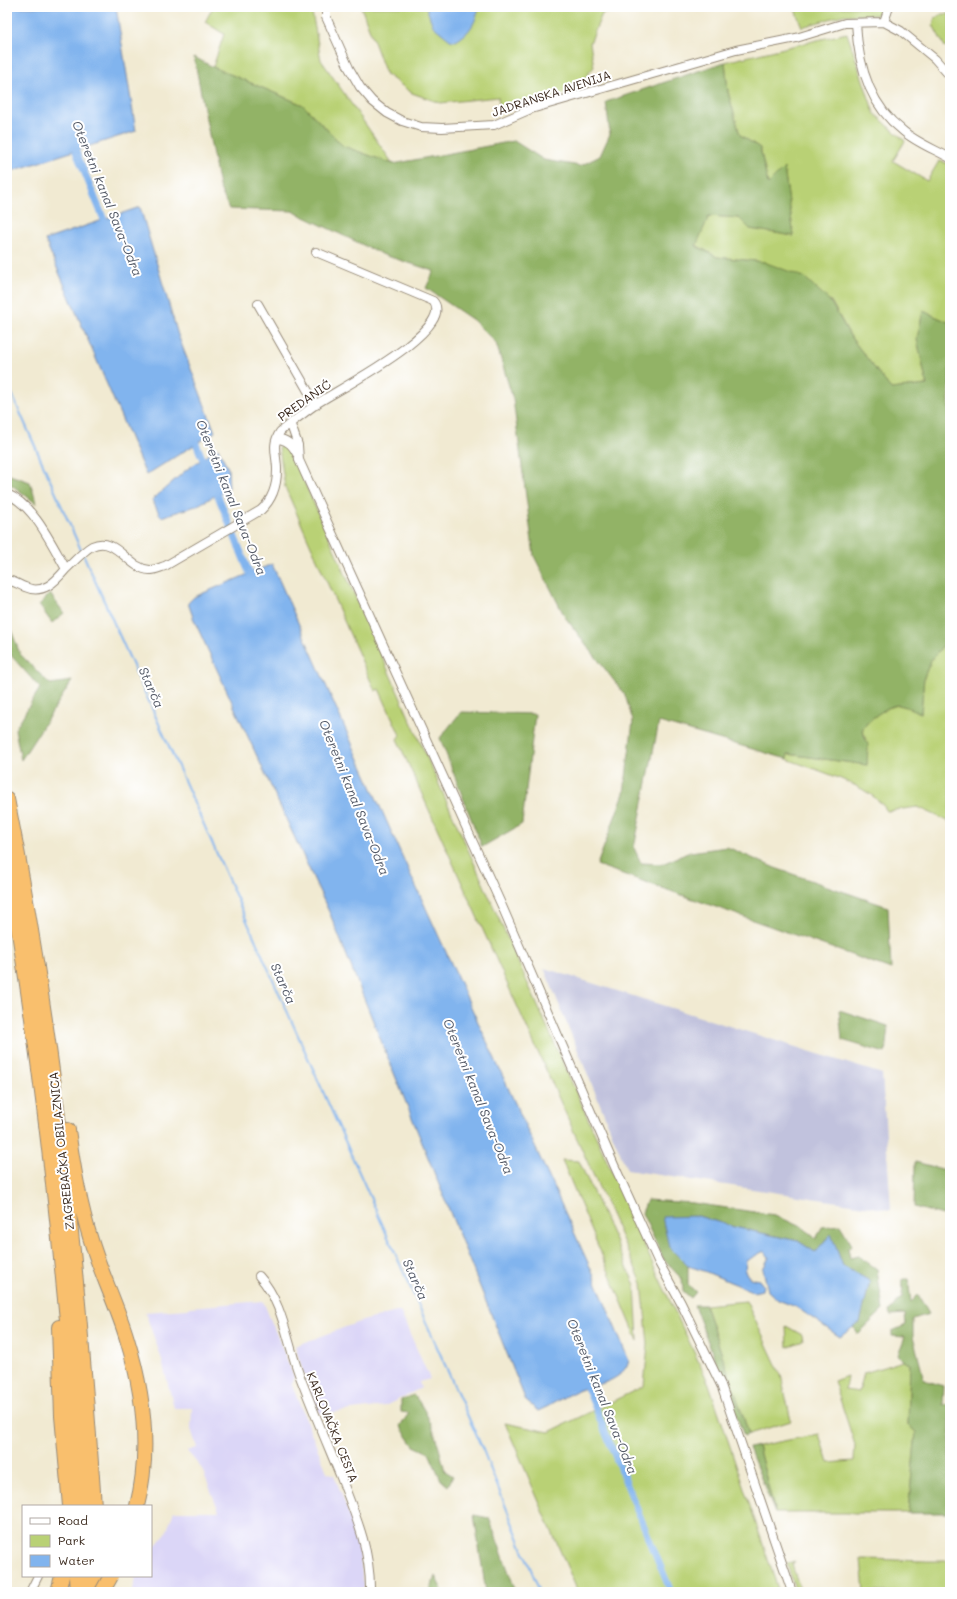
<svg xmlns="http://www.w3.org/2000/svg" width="957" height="1599" viewBox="0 0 957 1599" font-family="Mali,sans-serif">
<rect width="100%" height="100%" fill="#fff"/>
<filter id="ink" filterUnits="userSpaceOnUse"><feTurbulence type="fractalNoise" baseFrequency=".025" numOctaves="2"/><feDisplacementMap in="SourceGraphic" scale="8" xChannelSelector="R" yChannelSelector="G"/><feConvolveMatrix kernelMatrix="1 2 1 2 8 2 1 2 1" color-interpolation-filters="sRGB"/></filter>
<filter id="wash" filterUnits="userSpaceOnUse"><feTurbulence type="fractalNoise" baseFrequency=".012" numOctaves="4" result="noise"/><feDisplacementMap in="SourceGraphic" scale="16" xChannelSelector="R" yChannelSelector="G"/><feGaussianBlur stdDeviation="0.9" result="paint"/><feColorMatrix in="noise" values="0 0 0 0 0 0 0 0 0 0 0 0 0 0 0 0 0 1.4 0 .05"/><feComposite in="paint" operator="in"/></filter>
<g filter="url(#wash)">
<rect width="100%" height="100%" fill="#f1ead2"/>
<path fill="#dbd6f7" d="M 263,1301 L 294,1377 L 291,1383 L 327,1472 L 334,1475 L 354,1527 L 360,1555 L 364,1592 L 133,1592 L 135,1576 L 151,1576 L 151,1551 L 166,1533 L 174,1511 L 219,1511 L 202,1469 L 187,1451 L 197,1448 L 191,1429 L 192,1408 L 174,1408 L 161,1357 L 145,1312 L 188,1309 L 190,1307 Z
M 400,1311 L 430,1379 L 419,1382 L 421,1388 L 385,1406 L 319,1414 L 304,1375 L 295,1346 L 359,1322 Z"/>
<path fill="#c1c2dd" d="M 544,968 L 882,1074 L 891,1210 L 627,1170 Z"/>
<path fill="#b9d175" stroke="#7a7e4a" d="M 213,7 L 311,7 L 321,60 L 393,164 L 343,146 L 303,105 L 213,67 L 224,34 L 205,22 Z
M 361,7 L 639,7 L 602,14 L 590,43 L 594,67 L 572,91 L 500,112 L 498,97 L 440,103 L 412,93 L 386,74 Z
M 794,7 L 882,7 L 878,15 L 843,15 L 802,27 Z
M 942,14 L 950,14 L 950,52 L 945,47 L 933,25 L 935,18 Z
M 847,33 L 874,113 L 905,141 L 893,161 L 927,181 L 939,161 L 950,164 L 950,323 L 923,311 L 917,339 L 927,385 L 891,389 L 852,339 L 831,301 L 764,262 L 717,257 L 696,245 L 708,216 L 739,218 L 750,229 L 794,236 L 784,169 L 768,184 L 760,148 L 740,135 L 728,92 L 725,62 Z
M 285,444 L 290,450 L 655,1269 L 709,1384 L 779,1592 L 578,1592 L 505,1423 L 549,1432 L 644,1386 L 648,1344 L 642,1283 L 397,739 L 400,735 L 379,689 L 375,691 L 285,487 L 279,447 Z
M 950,637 L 950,822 L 918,807 L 887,811 C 872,785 815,770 787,759 L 788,754 L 867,765 L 866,737 L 862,730 C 866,721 887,706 897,705 C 904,705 915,711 921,713 L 924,677 L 931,660 Z
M 562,1160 L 579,1161 L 635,1285 L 638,1341 Z
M 746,1301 L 781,1375 L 791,1421 L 749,1434 L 705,1305 Z
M 786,1326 L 802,1335 L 803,1341 L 787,1347 Z
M 903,1361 L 910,1364 L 908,1425 L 916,1432 L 908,1513 L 775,1513 L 758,1446 L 819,1434 L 828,1463 L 854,1461 L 855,1445 L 834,1381 L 847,1376 L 845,1390 L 859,1392 L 864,1373 Z
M 861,1559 C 891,1559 920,1562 950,1561 L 950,1592 L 864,1592 Z
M 795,1561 L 792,1565 L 801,1592 L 796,1592 L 787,1564 Z"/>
<path fill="#92b366" stroke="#666e42" d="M 194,57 L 213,67 L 303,105 L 343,146 L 393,164 L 514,141 L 544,160 L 580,166 L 600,156 L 610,134 L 606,102 L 725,62 L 728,92 L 740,135 L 760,148 L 768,184 L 784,168 L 794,236 L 750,229 L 739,218 L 709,216 L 696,246 L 717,257 L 764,262 L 804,277 L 830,301 L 852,339 L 891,389 L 927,385 L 917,339 L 923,311 L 950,323 L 949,414 L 950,421 L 950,637 L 931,660 L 924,677 L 921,713 C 915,711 904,705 897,705 C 887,706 866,721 862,730 L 868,745 L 867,765 L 788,754 L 787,759 L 659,722 L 634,848 L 641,863 L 662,864 L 690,852 L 727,847 L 775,868 L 888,907 L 891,969 L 597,865 L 624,793 L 633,721 L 625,695 L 565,617 L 534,556 L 513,399 L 496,343 L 473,320 L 426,288 L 434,271 L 384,255 L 292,211 L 229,209 L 219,186 Z
M 7,474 L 30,482 L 37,504 L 13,486 L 7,485 Z
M 50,594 L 64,613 L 52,623 L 39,605 Z
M 7,619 L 20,654 L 50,684 L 72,681 L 21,760 L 15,729 L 40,688 L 7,651 Z
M 461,712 L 535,714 L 522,824 L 482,847 L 440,738 Z
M 839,1010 L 888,1026 L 885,1053 L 842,1040 Z
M 915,1162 L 950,1171 L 950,1217 L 914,1207 Z
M 647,1200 L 693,1203 L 775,1215 L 805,1229 L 816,1239 L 822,1227 L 840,1225 L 852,1245 L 848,1248 L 850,1258 L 858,1256 L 877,1269 L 883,1310 L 858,1334 L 853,1327 L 860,1322 L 870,1281 L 843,1266 L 831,1235 L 815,1252 L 798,1241 L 734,1227 L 698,1216 L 669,1247 L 688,1266 L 688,1285 L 696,1292 L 691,1298 L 683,1291 L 682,1279 L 664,1260 L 642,1213 Z
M 903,1279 L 908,1279 L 911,1302 L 918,1295 L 929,1314 L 913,1319 L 913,1336 L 924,1380 L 944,1386 L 943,1405 L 950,1404 L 950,1513 L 908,1513 L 916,1432 L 908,1425 L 910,1364 L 903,1361 L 898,1354 L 905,1337 L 892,1336 L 892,1331 L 906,1325 L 905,1314 L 890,1315 L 889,1311 L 902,1297 Z
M 694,1305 L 705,1305 L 749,1434 L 744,1436 Z
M 414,1395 C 432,1417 438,1444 445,1471 L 453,1476 L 448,1486 L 441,1480 L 429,1453 L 414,1446 L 400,1426 L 409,1413 L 401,1412 L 401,1400 Z
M 758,1446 L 775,1513 L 749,1448 Z
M 474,1515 L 489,1518 L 516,1592 L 486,1592 Z
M 435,1576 L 443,1592 L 430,1592 Z"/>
<path fill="#81b4ee" stroke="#5e6f86" d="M 7,7 L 116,7 L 136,131 L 9,172 L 7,167 Z
M 426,7 L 479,7 C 476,22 470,33 456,41 L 450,40 L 433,26 Z
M 140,207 L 178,335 L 215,432 L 146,475 L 45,240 Z
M 218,448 L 228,468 L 229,488 L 196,506 L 161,517 L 152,500 L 186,470 Z
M 272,564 L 403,858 L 590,1267 L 629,1361 C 621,1384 594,1384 574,1392 C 562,1397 551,1406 538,1411 L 526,1401 L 330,914 L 194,620 L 188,603 L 194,597 Z
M 698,1216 L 734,1227 L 798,1241 L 815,1252 L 831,1234 L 843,1266 L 870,1281 L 860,1322 L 840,1337 L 796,1307 L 778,1300 L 768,1291 L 763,1269 L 769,1257 L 764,1251 L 746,1261 L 745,1272 L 750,1278 L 759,1280 L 763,1285 L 762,1290 L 754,1292 L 704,1271 L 688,1266 L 669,1247 L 662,1217 Z"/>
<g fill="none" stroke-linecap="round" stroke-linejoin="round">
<path stroke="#81b4ee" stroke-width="2" d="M 7,383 L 81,550
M 84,556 L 483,1450 L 540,1592"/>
<path stroke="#81b4ee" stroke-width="7" d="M 72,142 L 107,227
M 193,436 L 206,467
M 214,486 L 253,582
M 584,1380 L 671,1592"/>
</g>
</g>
<g filter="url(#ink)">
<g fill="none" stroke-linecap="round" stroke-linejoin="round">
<g stroke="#968a78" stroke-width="10">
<path id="street" d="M 326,7 L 326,17 L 349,68 L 360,87 L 372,101 L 387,113 L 402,121 L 421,127 L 442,128 L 494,125 L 531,109 L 736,50 L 796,38 L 845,23 L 884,22 L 901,31 L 935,59 L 950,76
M 884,22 L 889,7
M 856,23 C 858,63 868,104 902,130 C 915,142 934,149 950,158
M 258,304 L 316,405
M 291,425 L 298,445 L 299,460 L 502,906 L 614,1165 L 658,1261 L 681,1303 L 721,1385 L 792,1592
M 276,441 L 280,439 C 289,441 293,446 297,454
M 7,494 C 34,505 52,545 66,569 C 74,562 83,551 92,546 C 117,535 127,569 150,570 C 155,570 161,567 165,566 L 261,510 C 273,499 277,486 277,470 C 277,455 271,445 280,432 C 282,429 311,408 316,404 C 335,391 458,329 433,301 L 316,252
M 7,580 C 14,581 19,585 25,587 C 43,595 55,582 66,569
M 259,1276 C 283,1302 287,1342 299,1374 C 312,1408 326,1441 340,1475 C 355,1514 371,1550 370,1592
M 30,1592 L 38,1576"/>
</g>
<g stroke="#968a78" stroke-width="16">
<path id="highway" d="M 7,799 C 54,1032 78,1269 94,1506
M 7,862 C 45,1075 67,1290 82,1506
M 68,1130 C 73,1166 79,1202 90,1237 C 100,1272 117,1305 127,1339 C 144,1394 151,1451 137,1506
M 59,1327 L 62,1416 L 70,1506
M 76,1576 L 77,1592
M 87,1576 L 88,1592
M 100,1576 L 101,1592
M 58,1592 L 62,1576"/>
</g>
<use href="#street" stroke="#fff" stroke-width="8"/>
<use href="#highway" stroke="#f9bf6d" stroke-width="14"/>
<g stroke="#968a78" stroke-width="16" stroke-linecap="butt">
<path id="highway-bridge" d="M 102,1592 L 111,1576"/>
</g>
<use href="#highway-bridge" stroke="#f9bf6d" stroke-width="14"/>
</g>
</g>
<g text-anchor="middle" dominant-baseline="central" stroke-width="4" stroke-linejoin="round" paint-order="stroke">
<g font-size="12" fill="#3b2a1e" stroke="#fff">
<text transform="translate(551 93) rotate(-18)">JADRANSKA AVENIJA</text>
<text transform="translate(304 400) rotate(-35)">PREDANIĆ</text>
<text transform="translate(61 1151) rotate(-96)">ZAGREBAČKA OBILAZNICA</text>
<text transform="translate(333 1427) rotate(68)">KARLOVAČKA CESTA</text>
</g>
<g font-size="13" font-style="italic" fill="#545a67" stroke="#fff">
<text transform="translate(108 198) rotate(68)">Oteretni kanal Sava-Odra</text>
<text transform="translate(232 497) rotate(68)">Oteretni kanal Sava-Odra</text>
<text transform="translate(152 687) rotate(66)">Starča</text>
<text transform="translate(355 797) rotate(68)">Oteretni kanal Sava-Odra</text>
<text transform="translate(284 983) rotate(66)">Starča</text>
<text transform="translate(479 1096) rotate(68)">Oteretni kanal Sava-Odra</text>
<text transform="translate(416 1279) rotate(66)">Starča</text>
<text transform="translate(603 1396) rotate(68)">Oteretni kanal Sava-Odra</text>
</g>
</g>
<rect width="957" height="1599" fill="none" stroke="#fff" stroke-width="24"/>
<rect x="22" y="1505" width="130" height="72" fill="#ffffff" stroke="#b1aaa5"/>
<rect x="30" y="1518" width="20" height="6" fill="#ffffff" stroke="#b1aaa5"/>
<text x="58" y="1525" font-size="12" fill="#3b2a1e">Road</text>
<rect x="30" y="1535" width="20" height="12" fill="#b9d175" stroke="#b1aaa5"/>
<text x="58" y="1545" font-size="12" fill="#3b2a1e">Park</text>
<rect x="30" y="1555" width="20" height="12" fill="#81b4ee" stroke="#b1aaa5"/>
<text x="58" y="1565" font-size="12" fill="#3b2a1e">Water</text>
</svg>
